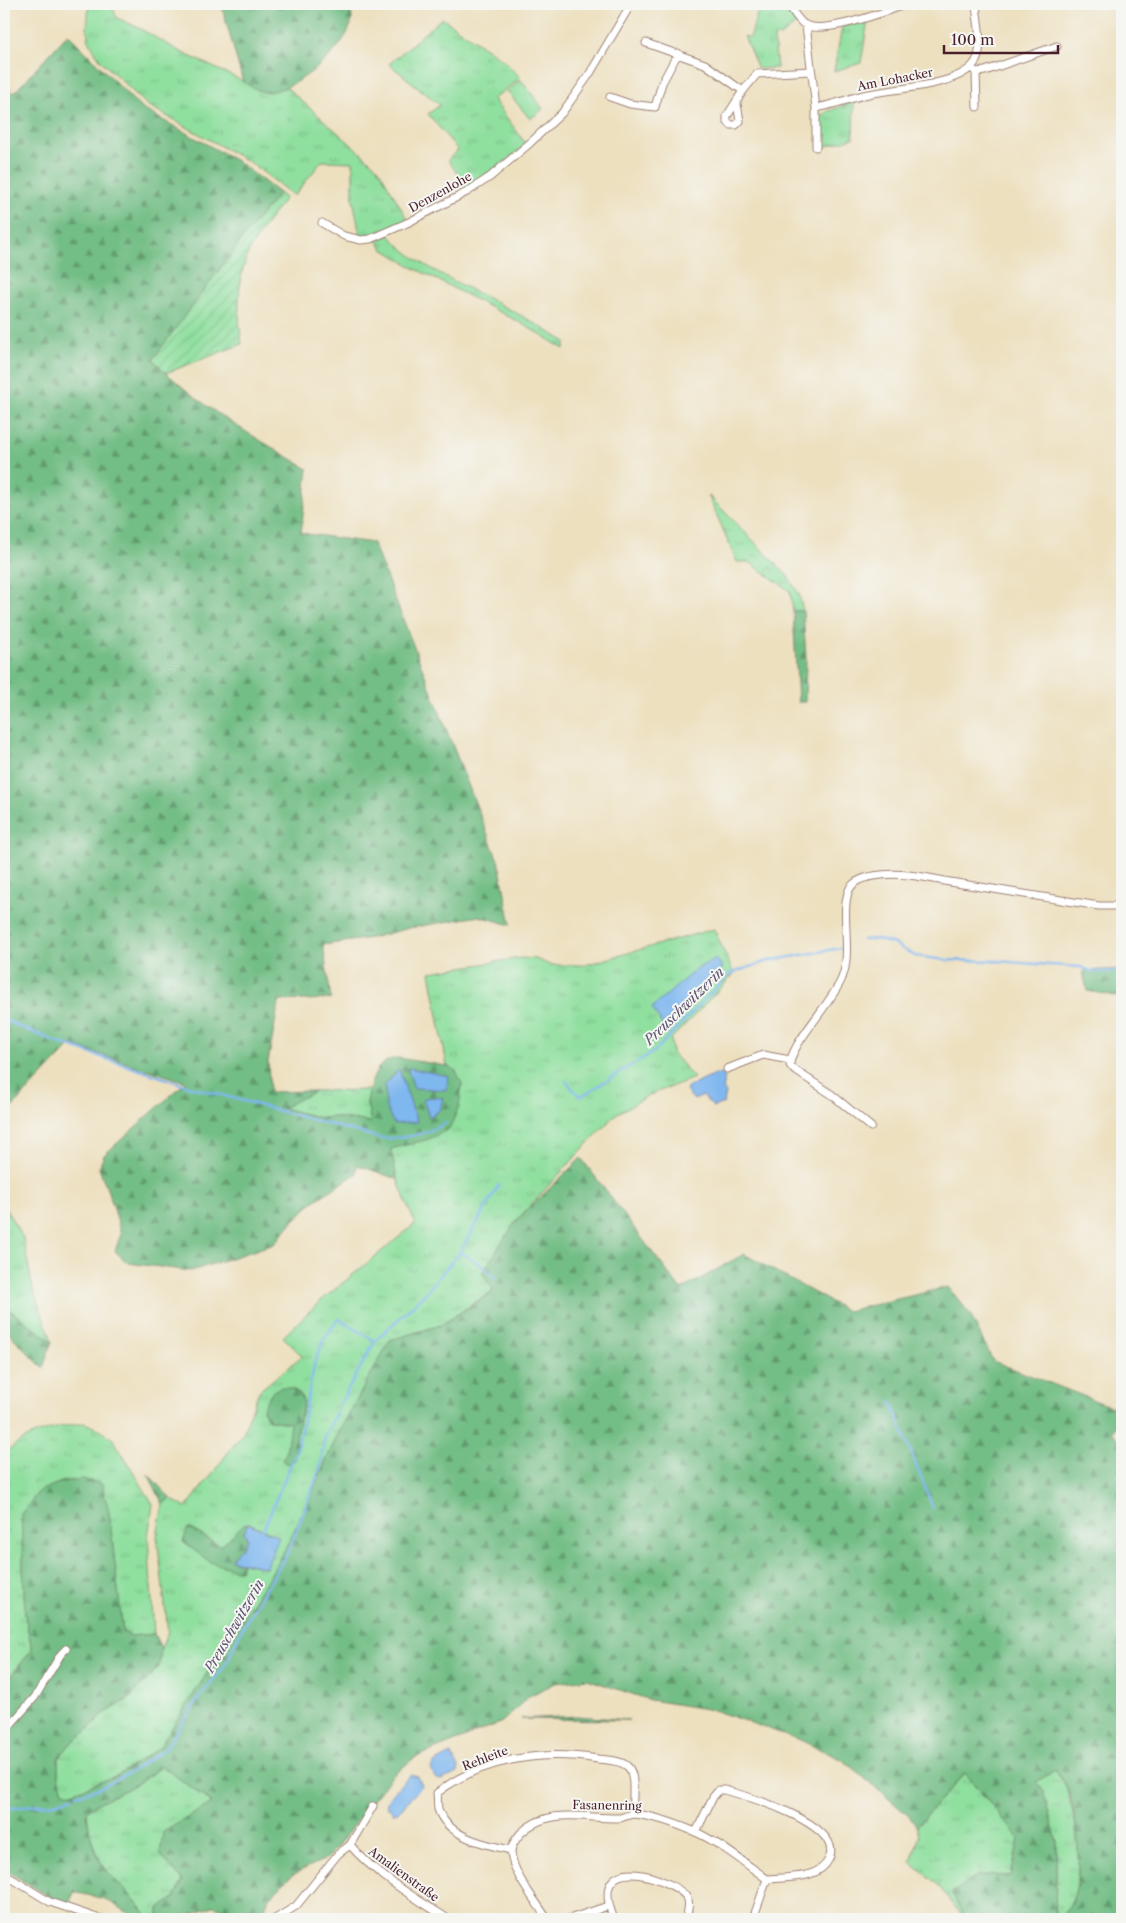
<svg xmlns="http://www.w3.org/2000/svg" width="1126" height="1923" viewBox="0 0 1126 1923" font-family="'Libre Caslon Text',serif">
<defs>
<pattern id="grass-tufts" width="24" height="20" patternUnits="userSpaceOnUse" patternTransform="scale(1.25)"><rect width="24" height="20" fill="#8fdf9f"/><path d="M3 7l-1-3M5 7V3M7 7l1-3M15 17l-1-3M17 17v-4M19 17l1-3" fill="none" stroke="#7dbf89"/></pattern>
<pattern id="forest-firs" width="22" height="20" patternUnits="userSpaceOnUse" patternTransform="scale(1.25)"><rect width="22" height="20" fill="#73be86"/><path d="M5 1l3.5 6h-7zM16 11l3.5 6h-7z" fill="#609a6e"/></pattern>
<pattern id="garden-furrows" width="10" height="10" patternUnits="userSpaceOnUse" patternTransform="scale(1.25)"><rect width="10" height="10" fill="#8fdf9f"/><path d="M-1 1l2-2M0 10L10 0M9 11l2-2" fill="none" stroke="#7dbf89"/></pattern>
</defs>
<rect width="100%" height="100%" fill="#f6f6f2"/>
<filter id="ink" filterUnits="userSpaceOnUse"><feTurbulence type="fractalNoise" baseFrequency=".02" numOctaves="2"/><feDisplacementMap in="SourceGraphic" scale="10" xChannelSelector="R" yChannelSelector="G"/><feConvolveMatrix kernelMatrix="1 2 1 2 8 2 1 2 1" color-interpolation-filters="sRGB"/></filter>
<filter id="wash" filterUnits="userSpaceOnUse"><feTurbulence type="fractalNoise" baseFrequency=".0096" numOctaves="4" result="noise"/><feDisplacementMap in="SourceGraphic" scale="20" xChannelSelector="R" yChannelSelector="G"/><feGaussianBlur stdDeviation="1.12" result="paint"/><feColorMatrix in="noise" values="0 0 0 0 0 0 0 0 0 0 0 0 0 0 0 0 0 1.4 0 .05"/><feComposite in="paint" operator="in"/></filter>
<g filter="url(#wash)">
<rect width="100%" height="100%" fill="#ede0bf"/>
<path fill="url(#grass-tufts)" stroke="#6c7f65" fill-rule="evenodd" d="M 89,4 L 111,4 L 117,18 L 137,27 L 183,53 L 266,92 L 286,87 L 378,168 L 408,220 L 368,236 L 360,235 L 353,199 L 353,162 L 322,161 L 294,196 L 251,163 L 147,105 L 101,61 L 89,42 L 87,28 Z
M 760,4 L 784,4 L 796,24 L 780,36 L 774,37 L 777,68 L 758,69 L 744,36 L 750,38 Z
M 442,18 L 503,60 L 521,78 L 493,99 L 526,144 L 506,161 L 467,188 L 448,160 L 458,150 L 428,114 L 440,105 L 389,64 Z
M 868,20 L 861,63 L 834,71 L 842,27 Z
M 854,102 L 853,138 L 821,148 C 817,109 819,115 854,102 Z
M 389,235 C 416,266 462,284 499,304 C 522,315 544,329 566,342 L 564,349 L 519,322 L 414,268 L 383,249 L 377,240 Z
M 708,495 L 787,575 L 799,594 L 803,611 L 793,611 L 790,591 L 749,562 L 737,562 Z
M 714,929 L 734,974 L 671,1039 L 672,1053 L 694,1078 L 652,1094 L 616,1114 L 578,1154 L 516,1221 L 494,1290 L 441,1325 L 390,1340 L 340,1430 L 289,1542 L 271,1574 L 159,1748 L 118,1775 L 72,1793 L 63,1792 L 58,1773 L 58,1759 L 70,1744 L 88,1730 L 102,1715 L 129,1699 L 159,1667 L 161,1648 L 168,1632 L 157,1536 L 163,1504 L 170,1498 L 186,1508 L 243,1433 L 259,1391 L 302,1356 L 283,1337 L 317,1304 L 415,1224 L 397,1179 L 390,1149 L 429,1139 L 456,1071 L 447,1066 L 430,972 L 521,958 L 536,959 L 550,965 L 585,965 ZM 249,1523 L 279,1537 L 266,1568 L 243,1563 L 240,1571 L 183,1542 L 189,1528 L 221,1547 L 244,1524 Z
M 370,1090 L 367,1102 L 371,1122 L 333,1117 L 321,1118 L 282,1108 L 315,1091 Z
M 4,1206 L 23,1238 L 33,1289 L 52,1341 L 4,1306 Z
M 84,1423 L 97,1428 L 113,1439 L 153,1504 L 148,1536 L 154,1634 L 131,1636 L 123,1632 L 102,1484 L 21,1514 L 25,1615 L 32,1650 L 4,1684 L 4,1456 C 22,1433 56,1427 84,1423 Z
M 162,1766 L 212,1803 L 160,1854 L 183,1881 L 174,1898 L 159,1909 L 159,1919 L 148,1919 C 139,1900 122,1889 108,1872 C 94,1855 88,1832 87,1810 C 100,1800 114,1796 129,1788 C 141,1782 151,1774 162,1766 Z
M 1055,1770 L 1066,1786 L 1075,1821 L 1079,1856 L 1076,1890 L 1068,1909 L 1061,1916 L 1055,1915 L 1057,1842 L 1036,1782 Z
M 965,1773 L 1019,1838 L 1011,1876 L 978,1875 L 965,1919 L 937,1884 L 911,1862 L 919,1837 L 917,1826 Z"/>
<path fill="url(#forest-firs)" stroke="#5e6e58" fill-rule="evenodd" d="M 221,4 L 349,4 C 350,8 352,15 352,19 C 348,49 296,90 268,92 C 260,93 249,85 243,82 Z
M 68,34 L 141,108 L 237,161 L 279,193 L 249,230 L 153,359 C 196,406 254,436 308,469 L 301,533 L 373,543 L 499,863 L 511,925 L 479,916 L 409,928 L 371,938 L 323,945 L 331,999 L 279,1001 L 268,1062 L 270,1092 L 315,1091 L 282,1108 L 321,1118 L 333,1117 L 371,1122 L 367,1102 L 371,1083 L 378,1068 L 388,1060 L 398,1058 L 447,1066 L 456,1071 L 462,1084 L 459,1107 L 449,1129 L 429,1139 L 391,1149 L 397,1179 L 357,1165 L 356,1174 L 313,1202 L 293,1221 L 274,1244 L 191,1271 L 128,1263 L 115,1251 L 121,1234 L 113,1205 L 99,1168 L 104,1155 L 186,1082 L 71,1045 L 4,1116 L 4,83 L 14,93 Z
M 793,611 L 803,611 L 806,658 L 805,702 L 798,702 Z
M 1122,969 L 1122,997 L 1087,991 L 1083,971 Z
M 581,1158 L 681,1290 L 744,1254 L 847,1311 L 948,1287 L 970,1314 L 993,1361 L 1122,1411 L 1122,1417 L 1112,1432 L 1122,1444 L 1122,1919 L 965,1919 L 952,1893 L 978,1875 L 1011,1876 L 1019,1838 L 965,1773 L 917,1826 L 909,1816 L 843,1760 L 798,1739 L 713,1710 L 650,1700 L 587,1679 L 555,1683 L 529,1696 L 502,1722 L 414,1758 L 392,1776 L 329,1857 L 292,1875 L 269,1898 L 260,1919 L 213,1906 L 191,1914 L 193,1919 L 159,1919 L 159,1909 L 174,1898 L 183,1881 L 160,1854 L 163,1832 L 212,1803 L 162,1766 C 151,1774 141,1782 129,1788 C 114,1796 100,1800 87,1811 C 88,1832 94,1855 108,1872 C 122,1889 139,1900 148,1919 L 139,1919 L 105,1899 L 74,1892 L 69,1904 L 48,1896 L 4,1869 L 4,1684 L 32,1650 L 25,1615 L 21,1514 L 39,1491 L 61,1482 L 82,1479 L 102,1484 L 109,1512 L 123,1632 L 131,1636 L 154,1634 L 161,1648 L 159,1667 L 128,1699 L 102,1715 L 88,1730 L 70,1744 L 58,1759 L 58,1773 L 63,1791 L 72,1793 L 118,1775 L 159,1748 L 271,1574 L 289,1542 L 340,1430 L 390,1340 L 441,1325 L 494,1291 L 482,1273 L 516,1221 ZM 1055,1770 C 1058,1775 1064,1780 1066,1786 C 1077,1807 1081,1866 1076,1889 C 1074,1899 1068,1909 1061,1916 L 1055,1915 L 1057,1842 L 1043,1791 L 1036,1782 Z
M 4,1306 L 52,1341 L 43,1368 L 4,1328 Z
M 282,1387 C 294,1388 299,1391 304,1402 L 297,1430 L 295,1460 L 288,1464 L 282,1460 L 286,1453 L 290,1423 L 268,1420 L 263,1409 C 267,1398 271,1390 282,1387 Z
M 148,1474 L 170,1498 L 163,1504 Z
M 248,1523 L 244,1532 L 247,1539 L 242,1549 L 231,1560 L 243,1563 L 240,1571 L 210,1562 L 183,1542 L 188,1528 L 221,1546 L 244,1524 Z
M 577,1716 L 629,1720 L 521,1719 Z"/>
<path fill="url(#garden-furrows)" stroke="#6c7f65" d="M 279,193 L 285,198 C 275,213 263,227 254,242 C 236,271 237,311 242,344 L 166,373 L 153,359 L 249,230 Z"/>
<path fill="#8fdf9f" stroke="#6c7f65" d="M 521,80 L 543,109 L 530,119 L 507,91 Z"/>
<path fill="#7fb7ef" stroke="#646b8d" d="M 714,959 L 720,963 L 722,969 L 670,1028 L 664,1028 L 652,1008 L 695,970 Z
M 409,1068 L 449,1076 L 446,1090 L 414,1088 L 408,1071 Z
M 399,1069 L 417,1122 L 394,1124 L 386,1108 L 385,1085 Z
M 720,1073 L 725,1077 L 722,1088 L 726,1093 L 724,1103 L 713,1107 L 703,1096 L 694,1100 L 686,1091 L 688,1087 Z
M 430,1097 L 443,1098 L 440,1110 L 429,1117 L 423,1099 Z
M 248,1523 L 279,1537 L 266,1568 L 231,1560 L 239,1549 L 242,1548 L 247,1539 L 244,1532 Z
M 451,1754 L 459,1768 L 458,1773 L 441,1780 L 437,1779 L 430,1769 L 434,1763 Z
M 410,1775 L 418,1777 L 422,1786 L 398,1812 L 393,1813 L 386,1805 L 390,1796 Z"/>
<g fill="none" stroke-linecap="round" stroke-linejoin="round">
<path stroke="#7fb7ef" stroke-width="2.5" d="M 863,940 L 876,939 L 894,944 L 915,956 L 945,960 L 996,961 L 1080,967 L 1095,972 L 1122,971
M 4,1020 L 54,1041 L 188,1086 L 380,1138 C 406,1139 422,1135 446,1123
M 566,1081 L 580,1097 L 655,1051 L 729,974 L 768,961 L 841,948
M 460,1252 L 481,1265 L 496,1278
M 891,1401 L 933,1508
M 339,1406 L 375,1341 L 423,1296 L 460,1252 L 499,1185
M 263,1530 L 297,1450 L 315,1361 L 325,1337 L 339,1319 L 375,1341
M 77,1795 L 100,1788 L 129,1773 L 165,1749 L 200,1696 L 225,1666 L 242,1629 L 289,1550 L 320,1468 L 325,1436 L 337,1411
M 4,1809 L 55,1803 L 73,1797"/>
</g>
</g>
<g filter="url(#ink)">
<g fill="none" stroke-linecap="round" stroke-linejoin="round">
<g stroke="#9c8075" stroke-width="9">
<path id="street" d="M 788,4 C 793,11 798,21 805,25 C 826,35 885,11 908,4
M 806,25 L 816,108 L 816,147
M 646,43 L 705,64 L 743,91 L 757,74 L 811,71
M 971,68 L 976,72 L 985,71 L 1057,46
M 976,72 L 977,107
M 610,97 L 630,104 L 655,107 L 662,83 L 678,53
M 737,104 L 740,121 L 736,125 L 731,125 L 727,121 L 727,116 L 743,91
M 816,108 C 834,105 850,98 868,94 C 895,88 961,87 976,61 C 984,46 977,20 976,4
M 322,223 L 344,236 L 361,240 L 370,239 L 409,222 L 467,192 L 490,177 L 530,143 L 562,113 L 589,75 L 631,4
M 727,1069 L 763,1055 L 790,1060
M 871,1127 L 831,1094 L 793,1069 L 790,1065 C 790,1044 833,1002 842,978 C 853,951 839,909 850,888 C 856,879 871,876 881,875 C 905,872 932,879 956,883 C 1004,891 1052,898 1099,906 L 1122,906
M 4,1732 L 35,1697 L 61,1654 L 66,1649
M 696,1832 L 713,1797 L 719,1790 L 724,1790 C 747,1796 845,1824 829,1859 C 819,1880 787,1877 767,1879
M 350,1845 C 377,1876 414,1897 448,1919
M 511,1850 C 486,1845 447,1837 438,1809 C 437,1804 438,1798 437,1793 C 482,1758 543,1750 598,1759 C 606,1760 620,1760 627,1766 C 637,1773 632,1803 632,1814
M 9,1877 L 50,1902 L 100,1919
M 275,1919 L 296,1906 L 338,1854 L 350,1845 L 373,1806
M 547,1919 C 535,1899 514,1877 511,1853 C 511,1845 516,1839 521,1833 C 548,1806 586,1819 620,1818 C 625,1817 629,1814 634,1814 C 655,1816 674,1823 693,1831 C 716,1840 746,1864 767,1879 L 753,1919
M 569,1919 L 608,1906
M 614,1919 C 583,1844 682,1881 688,1900 C 690,1906 687,1913 686,1919"/>
</g>
<use href="#street" stroke="#fff" stroke-width="7"/>
</g>
</g>
<g text-anchor="middle" dominant-baseline="central" stroke-width="4" stroke-linejoin="round" paint-order="stroke">
<g font-size="12" fill="#4a1f2b" stroke="#f6f6f2">
<text transform="translate(895 79) rotate(-11)">Am Lohacker</text>
<text transform="translate(440 192) rotate(-29)">Denzenlohe</text>
<text transform="translate(485 1758) rotate(-21)">Rehleite</text>
<text transform="translate(607 1805) rotate(1)">Fasanenring</text>
<text transform="translate(404 1874) rotate(36)">Amalienstraße</text>
</g>
<g font-size="14" font-style="italic" fill="#5d5470" stroke="#f6f6f2">
<text transform="translate(684 1006) rotate(-44)">Preuschwitzerin</text>
<text transform="translate(234 1626) rotate(-60)">Preuschwitzerin</text>
</g>
</g>
<rect width="1126" height="1923" fill="none" stroke="#f6f6f2" stroke-width="20"/>
<path d="M944 45v8h114v-8" fill="none" stroke="#4a1f2b" stroke-width="2.5"/>
<text x="951" y="45" font-size="15" fill="#4a1f2b" stroke="#f6f6f2" stroke-width="4" paint-order="stroke">100 m</text>
</svg>
